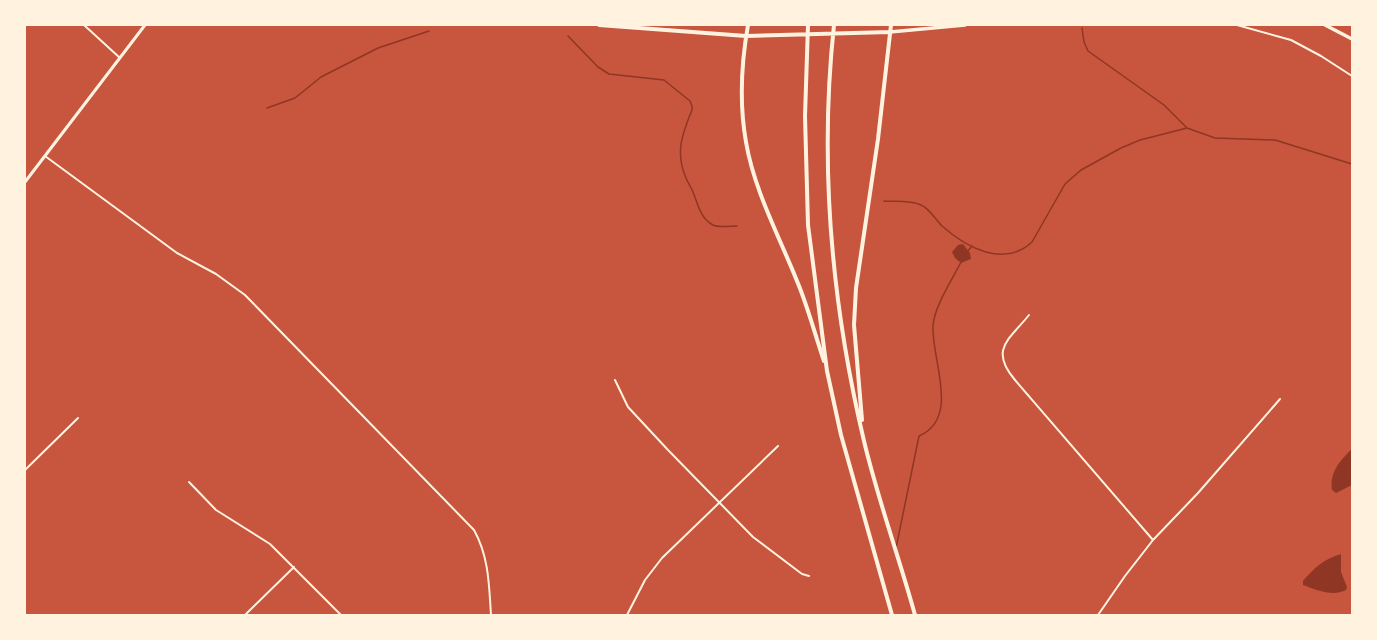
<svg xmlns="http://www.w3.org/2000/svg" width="1377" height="640" viewBox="0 0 1377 640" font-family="'Noto Sans',sans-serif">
<rect width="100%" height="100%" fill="#c8553d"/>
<path fill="#8f3625" d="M 963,244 L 970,253 L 971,259 L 961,263 L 955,258 L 952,252 L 958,245 Z
M 1352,449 L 1352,485 L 1336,493 L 1332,490 C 1329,473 1340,460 1352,449 Z
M 1341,554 L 1341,572 L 1347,587 L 1346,590 C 1333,597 1316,590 1303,585 L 1303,581 C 1314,568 1324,559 1341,554 Z"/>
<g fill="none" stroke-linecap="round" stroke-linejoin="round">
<path stroke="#8f3625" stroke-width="1.5" d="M 1082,28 L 1084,42 L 1088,51 L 1164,105 L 1187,128
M 568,36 L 598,67 L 609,74 L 664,80 L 690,101 L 692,106 L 692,110 C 682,134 675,153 686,178 C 688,183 691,187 693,192 C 698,204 700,218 713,225 C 718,228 730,226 737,226
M 267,108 L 295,98 L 321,77 L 378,48 L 429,31
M 884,201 C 895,202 911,200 921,205 C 929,208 936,220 942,226 C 967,248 1004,268 1032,242 L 1065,184 L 1081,170 L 1121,148 L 1140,140 L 1187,128 L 1215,138 L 1275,140 L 1352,164
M 967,252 L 972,246
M 896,548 L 919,436 C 961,418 931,359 933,326 C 934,307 952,280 961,262"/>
<path stroke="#fff3e0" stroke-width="2" d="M 84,25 L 120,58
M 1237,25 L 1291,40 L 1321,56 L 1352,76
M 45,156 L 177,253 L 216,274 L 245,295 L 474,530 C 489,557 489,585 491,615
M 1029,315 C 1009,340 989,349 1015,380 L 1153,540
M 615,380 L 628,407 L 668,450 L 753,537 L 802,574 L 809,576
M 25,470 L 78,418
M 189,482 L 216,510 L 270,544 L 341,615
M 245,615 L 294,567
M 627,615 L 645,580 L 662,558 L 778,446
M 1098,615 L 1125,576 L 1153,540 L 1198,493 L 1280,399"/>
<path stroke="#fff3e0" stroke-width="3" d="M 25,182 L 145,25"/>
<path stroke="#fff3e0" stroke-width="3.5" d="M 1325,25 L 1352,39
M 890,32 L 965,25"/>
<path stroke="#fff3e0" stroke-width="4" d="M 599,25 L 746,36 L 890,32
M 748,25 C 741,65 739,103 746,142 C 754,190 779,236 797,281 C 808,307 815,335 824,361
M 808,25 L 805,116 L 808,225 L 827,371 L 841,435 L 892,615
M 834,25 C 819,164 832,306 864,441 C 878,500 899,557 915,615
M 862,420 L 854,325 L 856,288 L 878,139 L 891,25"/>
</g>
<rect width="1377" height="640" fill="none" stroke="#fff3e0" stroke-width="52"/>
</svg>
